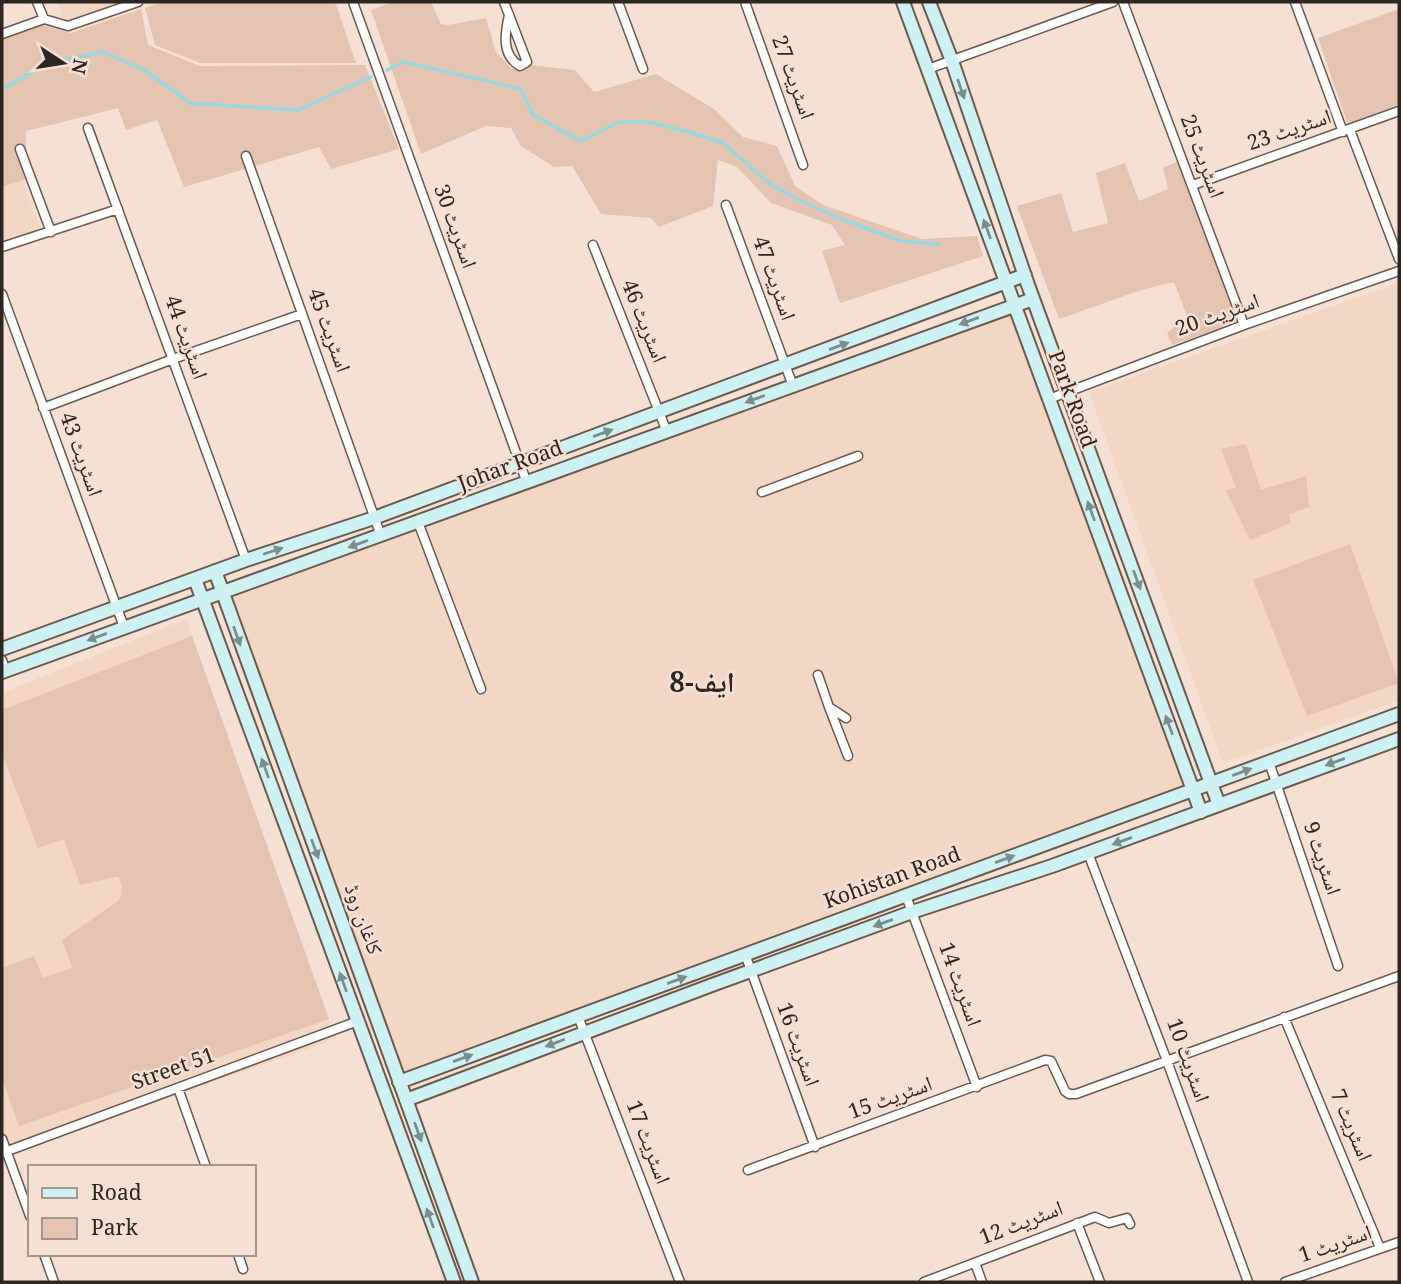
<svg xmlns="http://www.w3.org/2000/svg" width="1401" height="1284" viewBox="0 0 1401 1284" font-family="Georgia,'Noto Naskh Arabic',serif">
<rect width="100%" height="100%" fill="#f5e0d3"/>
<path fill="#f3d6c4" d="M 57,2 L 127,2 L 65,24 Z
M 4,133 L 41,229 L 2,243 L 2,134 Z
M 1399,283 L 1399,700 L 1223,763 L 1089,392 Z
M 1015,305 L 1193,790 L 399,1082 L 223,594 Z
M 186,619 L 336,1039 L 9,1154 L 2,1133 L 2,693 Z"/>
<path fill="#e4c4b1" d="M 163,2 L 335,2 L 356,63 L 200,63 L 155,45 L 145,8 Z
M 393,2 L 431,2 L 441,24 L 448,25 L 486,18 L 496,52 L 511,68 L 531,65 L 575,70 L 594,92 L 656,74 L 714,109 L 743,137 L 777,146 L 795,186 L 823,205 L 922,239 L 977,236 L 983,256 L 840,303 L 822,251 L 845,245 L 832,225 L 771,203 L 737,167 L 718,160 L 713,206 L 659,227 L 651,218 L 601,214 L 572,166 L 554,167 L 521,146 L 511,128 L 486,126 L 421,154 L 371,10 Z
M 141,9 L 148,45 L 200,66 L 365,65 L 399,149 L 331,169 L 319,147 L 184,187 L 157,120 L 126,130 L 118,108 L 26,131 L 27,179 L 2,187 L 2,38 L 42,25 L 71,33 Z
M 1399,9 L 1399,104 L 1348,125 L 1318,38 Z
M 1180,160 L 1237,323 L 1172,345 L 1167,333 L 1187,316 L 1174,282 L 1141,290 L 1059,319 L 1017,206 L 1061,193 L 1073,232 L 1108,223 L 1096,173 L 1125,163 L 1139,201 L 1168,189 L 1163,168 Z
M 1246,444 L 1261,490 L 1306,476 L 1309,507 L 1289,514 L 1291,523 L 1250,540 L 1226,491 L 1236,487 L 1221,449 Z
M 1350,544 L 1399,683 L 1307,716 L 1253,580 Z
M 192,636 L 329,1019 L 19,1126 L 2,1078 L 2,968 L 34,956 L 43,978 L 72,968 L 62,940 L 118,901 C 123,895 123,882 118,877 L 115,877 L 80,885 L 64,839 L 38,848 L 2,753 L 2,710 Z"/>
<g fill="none" stroke-linecap="round" stroke-linejoin="round">
<path stroke="#98d7dc" stroke-width="3.5" d="M 387,70 L 404,62 L 521,89 L 533,115 L 581,141 L 619,122 L 648,122 L 689,132 L 723,143 L 770,184 L 799,200 L 841,219 L 901,241 L 938,244
M 2,86 L 6,87 L 48,63 L 103,52 L 146,71 L 190,103 L 298,110 L 371,77"/>
<g stroke="#6b594e" stroke-width="11">
<path id="street" d="M 37,2 L 44,19
M 353,2 L 527,483
M 504,2 L 527,62 L 520,66 C 501,55 505,33 509,15
M 618,2 L 643,69
M 745,2 L 803,165
M 1123,2 L 1244,325
M 1295,2 L 1343,132
M 2,34 L 44,19 L 68,26 L 138,2
M 928,69 L 1113,2
M 88,128 L 246,560
M 1350,130 L 1399,259
M 20,149 L 51,232
M 246,156 L 381,536
M 1193,185 L 1399,111
M 726,205 L 793,386
M 593,245 L 667,432
M 2,247 L 118,209
M 2,294 L 124,627
M 1049,399 L 1244,325 L 1399,271
M 43,408 L 173,359 L 302,314
M 762,492 L 858,456
M 418,522 L 481,689
M 2,660 L 6,671
M 818,675 L 829,707 L 846,718
M 829,707 L 848,756
M 1269,762 L 1338,966
M 1088,853 L 1167,1061 L 1248,1282
M 906,896 L 977,1087
M 745,954 L 815,1147
M 578,1016 L 680,1282
M 1284,1017 L 1380,1248
M 178,1088 L 206,1167
M 2,1139 L 30,1216
M 2,1153 L 358,1021
M 748,1170 L 1045,1060 L 1051,1061 L 1065,1091 L 1069,1094 L 1076,1094 L 1399,976
M 1077,1223 L 1100,1282
M 44,1254 L 54,1282
M 238,1254 L 243,1269
M 975,1263 L 982,1282
M 924,1282 L 1095,1217 L 1109,1223 L 1127,1218 L 1130,1224
M 1285,1282 L 1399,1242"/>
</g>
<g stroke="#6b594e" stroke-width="16">
<path id="secondary" d="M 903,2 L 1201,812
M 929,2 L 952,61 L 1028,285 L 1219,805
M 215,571 L 472,1282
M 195,579 L 454,1282
M 2,649 L 246,560 L 374,518 L 1025,275
M 2,672 L 1033,299
M 399,1082 L 1399,714
M 406,1100 L 712,985 L 912,912 L 1052,866 L 1399,739"/>
</g>
<use href="#street" stroke="#fff" stroke-width="8"/>
<use href="#secondary" stroke="#cef2f4" stroke-width="12"/>
</g>
<defs><path id="oneway-solid" d="M-6-.8H1V-3.2L6.5 0L1 3.2V.8H-6Z" transform="scale(1.75)"/></defs>
<g fill="#7e8c8a">
<use href="#oneway-solid" transform="translate(961 89) rotate(71)"/>
<use href="#oneway-solid" transform="translate(987 229) rotate(-110)"/>
<use href="#oneway-solid" transform="translate(969 321) rotate(160)"/>
<use href="#oneway-solid" transform="translate(839 346) rotate(-20)"/>
<use href="#oneway-solid" transform="translate(755 399) rotate(160)"/>
<use href="#oneway-solid" transform="translate(603 433) rotate(-20)"/>
<use href="#oneway-solid" transform="translate(1091 511) rotate(-110)"/>
<use href="#oneway-solid" transform="translate(358 544) rotate(160)"/>
<use href="#oneway-solid" transform="translate(273 551) rotate(-18)"/>
<use href="#oneway-solid" transform="translate(1137 580) rotate(70)"/>
<use href="#oneway-solid" transform="translate(237 636) rotate(70)"/>
<use href="#oneway-solid" transform="translate(97 637) rotate(160)"/>
<use href="#oneway-solid" transform="translate(1169 725) rotate(-110)"/>
<use href="#oneway-solid" transform="translate(1335 762) rotate(160)"/>
<use href="#oneway-solid" transform="translate(265 768) rotate(-110)"/>
<use href="#oneway-solid" transform="translate(1242 772) rotate(-20)"/>
<use href="#oneway-solid" transform="translate(1122 841) rotate(160)"/>
<use href="#oneway-solid" transform="translate(315 849) rotate(70)"/>
<use href="#oneway-solid" transform="translate(1005 859) rotate(-20)"/>
<use href="#oneway-solid" transform="translate(883 923) rotate(160)"/>
<use href="#oneway-solid" transform="translate(677 980) rotate(-20)"/>
<use href="#oneway-solid" transform="translate(343 982) rotate(-110)"/>
<use href="#oneway-solid" transform="translate(555 1043) rotate(159)"/>
<use href="#oneway-solid" transform="translate(463 1058) rotate(-20)"/>
<use href="#oneway-solid" transform="translate(418 1132) rotate(70)"/>
<use href="#oneway-solid" transform="translate(430 1218) rotate(-110)"/>
</g>
<g text-anchor="middle" dominant-baseline="central" stroke-width="5" stroke-linejoin="round" paint-order="stroke">
<g font-size="21" fill="#2d2621" stroke="#f5e0d3">
<text transform="translate(791 78) rotate(70)">اسٹریٹ 27</text>
<text transform="translate(1290 132) rotate(-19)">اسٹریٹ 23</text>
<text transform="translate(1200 157) rotate(69)">اسٹریٹ 25</text>
<text transform="translate(453 227) rotate(70)">اسٹریٹ 30</text>
<text transform="translate(772 279) rotate(70)">اسٹریٹ 47</text>
<text transform="translate(1218 317) rotate(-20)">اسٹریٹ 20</text>
<text transform="translate(642 322) rotate(68)">اسٹریٹ 46</text>
<text transform="translate(327 331) rotate(70)">اسٹریٹ 45</text>
<text transform="translate(184 338) rotate(70)">اسٹریٹ 44</text>
<text transform="translate(1070 400) rotate(70)">Park Road</text>
<text transform="translate(79 455) rotate(70)">اسٹریٹ 43</text>
<text transform="translate(511 468) rotate(-20)">Johar Road</text>
<text transform="translate(1320 859) rotate(71)">اسٹریٹ 9</text>
<text transform="translate(893 880) rotate(-20)">Kohistan Road</text>
<text transform="translate(361 920) rotate(70)">کاغان روڈ</text>
<text transform="translate(958 985) rotate(70)">اسٹریٹ 14</text>
<text transform="translate(796 1045) rotate(70)">اسٹریٹ 16</text>
<text transform="translate(1186 1061) rotate(70)">اسٹریٹ 10</text>
<text transform="translate(174 1071) rotate(-20)">Street 51</text>
<text transform="translate(891 1100) rotate(-20)">اسٹریٹ 15</text>
<text transform="translate(1349 1126) rotate(67)">اسٹریٹ 7</text>
<text transform="translate(646 1143) rotate(69)">اسٹریٹ 17</text>
<text transform="translate(1022 1225) rotate(-21)">اسٹریٹ 12</text>
<text transform="translate(1336 1246) rotate(-19)">اسٹریٹ 1</text>
</g>
<g font-size="28" font-weight="bold" fill="#2d2621" stroke="#f5e0d3">
<text x="702" y="686">ایف-8</text>
</g>
</g>
<rect width="1401" height="1284" fill="none" stroke="#2d2621" stroke-width="7"/>
<rect x="28" y="1165" width="228" height="91" fill="#f5e0d3" stroke="#a5968c" stroke-width="2"/>
<rect x="42" y="1188" width="35" height="10" fill="#cef2f4" stroke="#a5968c" stroke-width="2"/>
<text x="91" y="1200" font-size="21" fill="#2d2621">Road</text>
<rect x="42" y="1218" width="35" height="21" fill="#e4c4b1" stroke="#a5968c" stroke-width="2"/>
<text x="91" y="1235" font-size="21" fill="#2d2621">Park</text>
<g transform="translate(63 63) rotate(102)" stroke="#f5e0d3" stroke-width="5" paint-order="stroke">
<path d="M0-5L12 26L0 18L-12 26Z" fill="#2d2621"/>
<text y="-10" font-size="19" font-weight="bold" text-anchor="middle" fill="#2d2621">N</text>
</g>
</svg>
